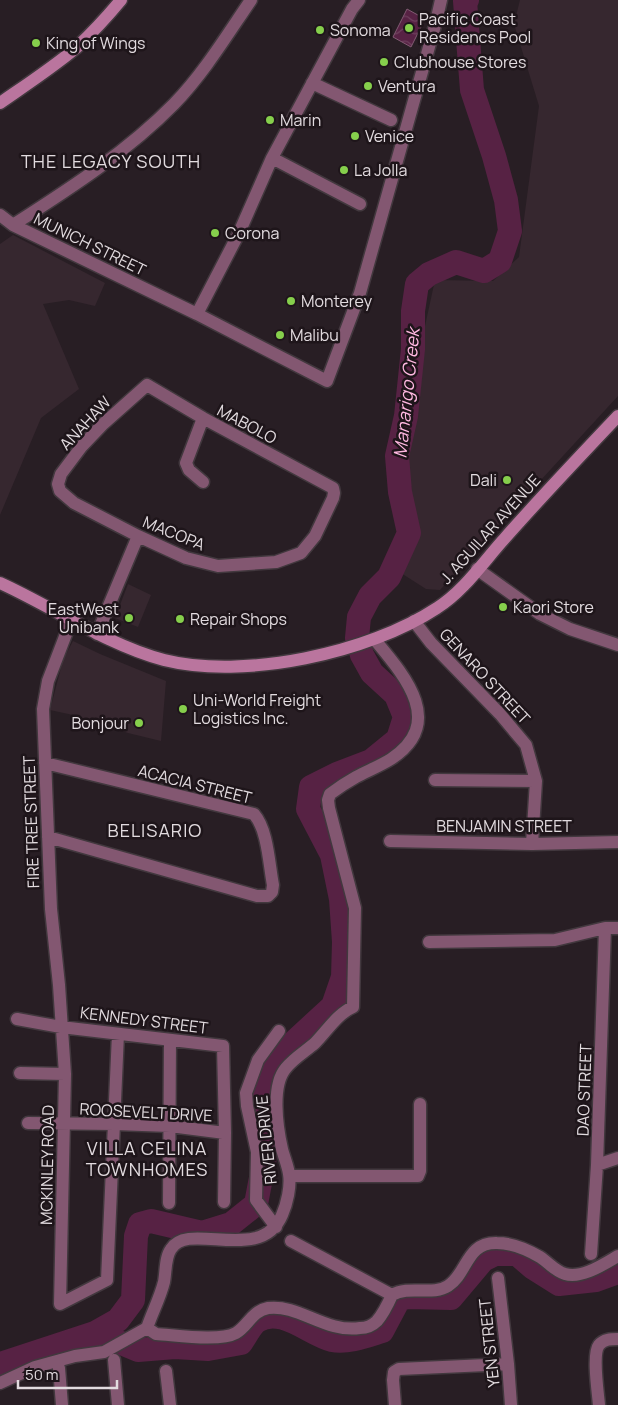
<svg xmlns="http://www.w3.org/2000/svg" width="618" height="1405" viewBox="0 0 618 1405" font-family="Manrope,sans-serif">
<defs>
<pattern id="water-waves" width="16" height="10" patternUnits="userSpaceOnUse" patternTransform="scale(1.25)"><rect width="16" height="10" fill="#572244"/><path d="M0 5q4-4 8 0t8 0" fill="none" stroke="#6f425f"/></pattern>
</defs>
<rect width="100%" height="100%" fill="#281e24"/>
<path fill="#36272f" d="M 520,0 L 618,0 L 618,396 L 440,590 L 426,589 L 401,573 L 417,538 L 407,451 L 410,395 L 435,280 L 493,281 L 519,257 L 539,106 L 514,24 Z
M 13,235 L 105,283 L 95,306 L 69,300 L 43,304 L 79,389 L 41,418 L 0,515 L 0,244 Z
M 128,584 L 151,595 L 138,627 L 115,618 Z
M 73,641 L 100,654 L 166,681 L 161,741 L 128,733 L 73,715 L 50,710 L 63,660 Z"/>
<path fill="url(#water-waves)" stroke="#815a72" d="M 407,9 L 425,19 L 411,47 L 393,37 Z"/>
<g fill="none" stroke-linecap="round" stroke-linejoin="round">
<path stroke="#572244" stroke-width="24" d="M 97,1333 L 138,1350 L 175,1347 L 208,1349 L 241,1343 C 246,1336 251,1325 257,1321 C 281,1305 310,1335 332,1340 C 348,1343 366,1336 382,1331 L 399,1299 L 408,1297 L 451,1298 L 483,1260 L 495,1254 L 517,1254 L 532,1267 L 559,1284 L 596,1280 L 618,1272
M 0,1364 L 95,1333 L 118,1320 L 133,1300 L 136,1236 L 140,1224 L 151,1221 L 202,1233 L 231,1224 L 256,1204 L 271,1125 L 264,1093 L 266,1073 L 282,1053 L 333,1006 L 343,977 L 344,942 L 341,899 L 332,855 L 308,809 L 311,787 L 337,774 L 371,761 L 398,739 L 405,717 L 396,695 L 372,673 L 362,655 L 357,638 L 359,617 L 370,596 L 389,577 L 409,533 L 400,492 L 397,456 L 406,416 L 413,349 L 413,311 L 417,284 L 429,274 L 456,262 L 484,271 L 500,261 L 510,231 L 506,200 L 494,156 L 472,90 L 465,1 L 467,0"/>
<g stroke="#42383e" stroke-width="15">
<path id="street" d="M 312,83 L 391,120
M 272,158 L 360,204
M 0,215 L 13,225 L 197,314 L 327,381 L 360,293 L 436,22 L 441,0
M 13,225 C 69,189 127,152 174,104 C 204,73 227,35 251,0
M 197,314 L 239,233 L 272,158 L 352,9 L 359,0
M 147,385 L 203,418 L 333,488 L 334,493 L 333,498 L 315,536 L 301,553 L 276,562 L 218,566 L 186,558 L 138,536 L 74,503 L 60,491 L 58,484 L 61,474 L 82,446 L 102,425 Z
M 203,482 L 189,470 L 186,463 L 203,418
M 477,569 L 540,614 L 570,629 L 618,645
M 71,621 L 48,681 L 43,709 L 51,909 L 59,985 L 65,1074 L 60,1304 L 107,1280 L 118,1034
M 414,621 L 431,643 L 500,714 L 526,745 L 536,781 L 532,844
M 97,634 L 138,536
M 45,763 L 254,814 C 268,830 269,865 273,885 L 272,892 L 268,896 L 257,896 L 48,837
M 435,780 L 536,781
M 390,841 L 532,844 L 618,842
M 429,942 L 555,940 L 605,928 L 618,928
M 17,1019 L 61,1027 L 223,1046 L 225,1133 L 224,1202
M 20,1073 L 65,1074
M 28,1123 L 115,1124 L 170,1126 L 225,1133
M 597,1165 L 618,1158
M 290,1176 L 418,1176 L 420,1171 L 420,1104
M 169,1203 L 170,1040
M 276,1227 L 256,1200 L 257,1152 L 247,1106 L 246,1093 L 258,1060 L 279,1031
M 291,1241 L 392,1295
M 591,1254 L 597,1165 L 605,928
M 498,1278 L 508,1364 L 511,1405
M 147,1328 L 156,1334 C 175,1335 220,1342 236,1333 C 248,1326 252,1311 268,1308 C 299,1304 325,1333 360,1328 C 366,1328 372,1326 377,1321 C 383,1314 388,1304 392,1295 C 409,1285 433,1296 448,1286 C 468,1273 466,1242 497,1243 C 511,1243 528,1250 540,1257 C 549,1263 555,1271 565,1274 C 582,1279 604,1264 618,1256
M 114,1360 L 118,1405
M 59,1368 L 62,1405
M 166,1371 L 170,1405
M 0,1383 L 35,1367 L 75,1356 L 104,1352 L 147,1328 C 152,1313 160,1298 164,1282 C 166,1272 165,1257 171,1249 C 188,1220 261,1265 282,1215 C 287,1204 291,1186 289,1174 C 288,1166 284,1157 282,1149 C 277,1127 271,1085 286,1068 C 294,1058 306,1051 315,1043 C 327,1031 337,1014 353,1007 L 355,908 L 329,808 L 328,800 L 330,794 C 338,788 347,782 356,777 C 367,771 380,766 391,759 C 446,723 405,676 375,640
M 395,1405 L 393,1380 L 394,1372 L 399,1369 L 508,1364
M 599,1405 C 598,1393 592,1354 599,1345 C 604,1339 611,1339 618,1339"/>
</g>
<g stroke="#42383e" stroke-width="15">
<path id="secondary" d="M 0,103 C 26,85 52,68 76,48 C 92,33 107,17 121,0
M 0,583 C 55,608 105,644 164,660 C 244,680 369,653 437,608 C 464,591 484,561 505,538 C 542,496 580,456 618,416"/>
</g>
<use href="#street" stroke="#835771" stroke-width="12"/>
<use href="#secondary" stroke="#ba759e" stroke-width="12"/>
</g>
<g fill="#86cf4c" stroke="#1e151a" stroke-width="2">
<circle cx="409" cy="28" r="5"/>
<circle cx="320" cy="30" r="5"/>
<circle cx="36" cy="43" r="5"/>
<circle cx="384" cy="62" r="5"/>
<circle cx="368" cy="86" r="5"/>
<circle cx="270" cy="120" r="5"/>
<circle cx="355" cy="136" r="5"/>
<circle cx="344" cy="170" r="5"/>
<circle cx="215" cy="233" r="5"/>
<circle cx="291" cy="301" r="5"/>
<circle cx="280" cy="335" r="5"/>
<circle cx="507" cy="480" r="5"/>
<circle cx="503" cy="607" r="5"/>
<circle cx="129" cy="618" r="5"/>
<circle cx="180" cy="619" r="5"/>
<circle cx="183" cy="709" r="5"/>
<circle cx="139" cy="723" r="5"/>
</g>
<g text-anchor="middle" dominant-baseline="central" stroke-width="5" stroke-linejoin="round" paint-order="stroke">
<g font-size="16" fill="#e2dbdf" stroke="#1e151a" text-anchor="start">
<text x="419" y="19">Pacific Coast<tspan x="419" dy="18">Residencs Pool</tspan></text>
<text x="330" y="30">Sonoma</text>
<text x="46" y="43">King of Wings</text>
<text x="394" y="62">Clubhouse Stores</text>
<text x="378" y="86">Ventura</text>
<text x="280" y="120">Marin</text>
<text x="365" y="136">Venice</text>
<text x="354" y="170">La Jolla</text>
<text x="225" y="233">Corona</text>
<text x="301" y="301">Monterey</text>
<text x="290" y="335">Malibu</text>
<text x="497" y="480" text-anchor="end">Dali</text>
<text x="513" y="607">Kaori Store</text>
<text x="119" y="609" text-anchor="end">EastWest<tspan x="119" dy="18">Unibank</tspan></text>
<text x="190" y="619">Repair Shops</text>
<text x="193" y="700">Uni-World Freight<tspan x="193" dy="18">Logistics Inc.</tspan></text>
<text x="129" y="723" text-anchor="end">Bonjour</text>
</g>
<g font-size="16" fill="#e2dbdf" stroke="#1e151a">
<text transform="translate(90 244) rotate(26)">MUNICH STREET</text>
<text transform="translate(85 423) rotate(-47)">ANAHAW</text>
<text transform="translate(247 424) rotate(28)">MABOLO</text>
<text transform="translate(490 529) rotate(-48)">J. AGUILAR AVENUE</text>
<text transform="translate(174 533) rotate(22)">MACOPA</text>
<text transform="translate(485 676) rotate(47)">GENARO STREET</text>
<text transform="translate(195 784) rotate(14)">ACACIA STREET</text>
<text transform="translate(31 822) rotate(-92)">FIRE TREE STREET</text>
<text x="504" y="826">BENJAMIN STREET</text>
<text transform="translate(144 1020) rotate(7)">KENNEDY STREET</text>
<text transform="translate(584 1090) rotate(-88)">DAO STREET</text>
<text transform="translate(146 1112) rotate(3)">ROOSEVELT DRIVE</text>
<text transform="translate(266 1140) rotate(-96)">RIVER DRIVE</text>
<text transform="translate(47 1165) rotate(-89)">MCKINLEY ROAD</text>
<text transform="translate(489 1343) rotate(-96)">YEN STREET</text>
</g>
<g font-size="18" letter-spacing="1" fill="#e2dbdf" stroke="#1e151a">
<text x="111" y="161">THE LEGACY SOUTH</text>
<text x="155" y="830">BELISARIO</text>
<text x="147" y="1148">VILLA CELINA<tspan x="147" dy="21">TOWNHOMES</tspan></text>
</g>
<g font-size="18" font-style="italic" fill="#ffb8e1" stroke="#1e151a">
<text transform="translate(406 393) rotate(-84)">Manarigo Creek</text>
</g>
</g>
<path d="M18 1380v8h99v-8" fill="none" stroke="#e2dbdf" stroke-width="2.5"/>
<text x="25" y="1380" font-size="15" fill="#e2dbdf" stroke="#1e151a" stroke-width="4" paint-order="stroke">50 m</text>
</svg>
